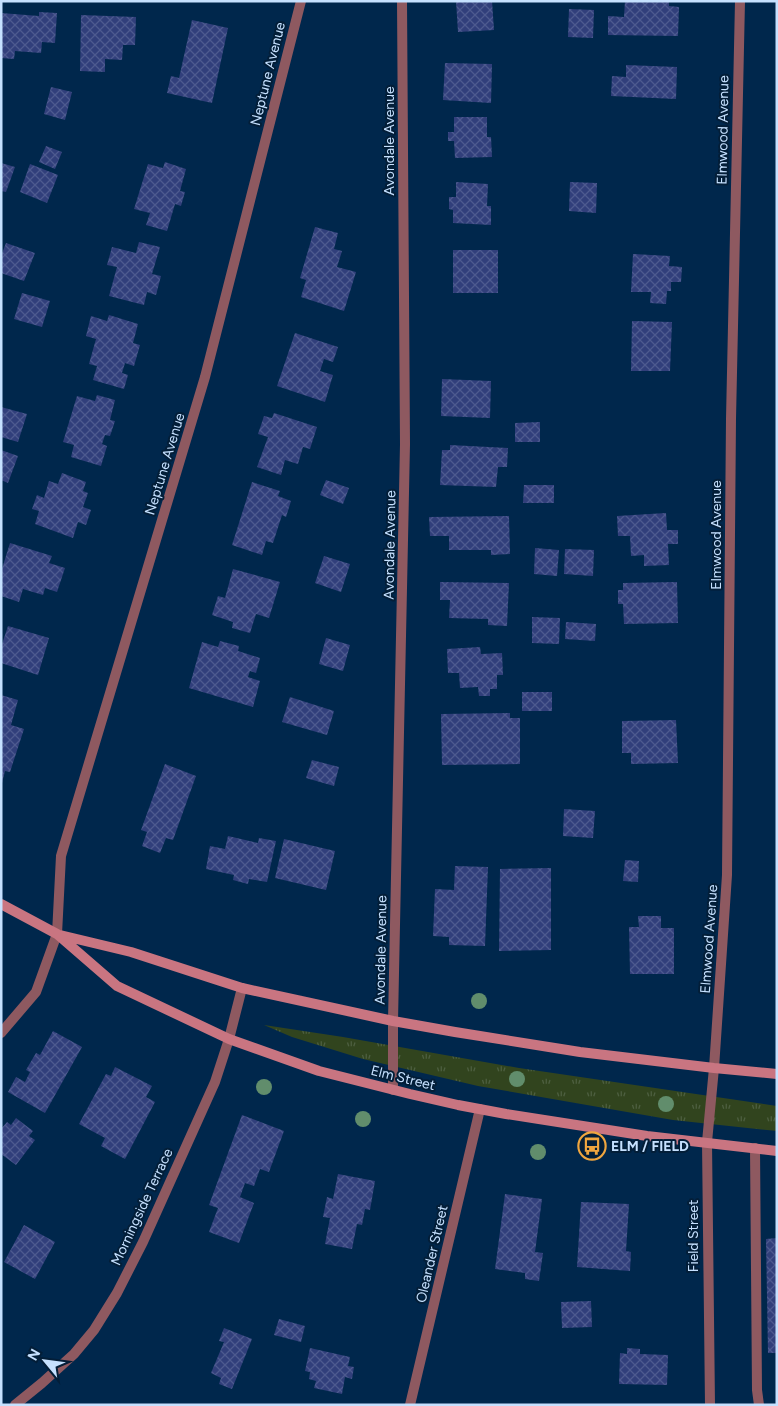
<svg xmlns="http://www.w3.org/2000/svg" width="778" height="1406" viewBox="0 0 778 1406" font-family="Figtree,sans-serif">
<defs>
<pattern id="park-tufts" width="24" height="20" patternUnits="userSpaceOnUse" patternTransform="scale(1.25)"><rect width="24" height="20" fill="#31441e"/><path d="M3 7l-1-3M5 7V3M7 7l1-3M15 17l-1-3M17 17v-4M19 17l1-3" fill="none" stroke="#4d5f40"/></pattern>
<pattern id="building-cross-hatch" width="8" height="8" patternUnits="userSpaceOnUse" patternTransform="scale(1.25)"><rect width="8" height="8" fill="#313f7b"/><path d="M0 0l8 8M0 8l8-8" fill="none" stroke="#4d5a8f"/></pattern>
</defs>
<rect width="100%" height="100%" fill="#00274c"/>
<path fill="url(#park-tufts)" d="M 264,1025 L 343,1037 L 519,1068 L 777,1106 L 777,1131 L 673,1120 L 478,1086 L 363,1059 L 292,1037 Z"/>
<path fill="url(#building-cross-hatch)" d="M 456,1 L 492,1 L 494,30 L 458,32 Z
M 625,1 L 669,1 L 669,6 L 679,7 L 678,36 L 608,35 L 608,16 L 624,17 Z
M 569,9 L 594,10 L 593,38 L 568,37 Z
M 39,12 L 57,13 L 55,43 L 42,42 L 41,53 L 15,51 L 14,59 L 1,58 L 1,13 L 39,16 Z
M 81,15 L 136,17 L 135,45 L 123,45 L 122,60 L 105,59 L 105,72 L 80,71 Z
M 192,20 L 228,28 L 212,103 L 167,93 L 171,76 L 179,78 Z
M 445,63 L 492,64 L 491,103 L 443,100 Z
M 626,65 L 677,67 L 676,99 L 611,96 L 612,76 L 626,77 Z
M 51,87 L 72,92 L 65,120 L 44,114 Z
M 454,117 L 487,117 L 487,137 L 491,137 L 492,157 L 455,158 L 454,141 L 448,141 L 448,132 L 454,132 Z
M 46,146 L 62,152 L 55,169 L 39,162 Z
M 165,162 L 186,169 L 180,191 L 185,192 L 181,206 L 175,204 L 167,231 L 146,225 L 150,213 L 134,209 L 148,164 L 163,168 Z
M 1,163 L 15,167 L 6,192 L 1,191 Z
M 30,164 L 58,175 L 47,203 L 20,192 Z
M 456,182 L 488,184 L 487,206 L 491,206 L 491,225 L 453,223 L 453,210 L 449,209 L 449,197 L 456,197 Z
M 570,182 L 597,183 L 596,213 L 569,211 Z
M 315,227 L 338,233 L 334,249 L 342,251 L 337,267 L 356,272 L 344,311 L 301,297 L 306,280 L 300,278 Z
M 139,242 L 160,247 L 152,274 L 161,276 L 156,295 L 147,292 L 144,305 L 109,296 L 117,267 L 107,265 L 112,247 L 136,253 Z
M 6,243 L 35,253 L 24,281 L 1,273 L 1,256 Z
M 453,250 L 498,250 L 498,293 L 453,293 Z
M 633,254 L 670,256 L 669,266 L 682,267 L 681,282 L 671,282 L 671,291 L 667,291 L 666,304 L 650,303 L 651,292 L 631,292 Z
M 22,293 L 50,301 L 42,327 L 14,319 Z
M 109,315 L 138,324 L 133,343 L 140,345 L 134,366 L 125,363 L 122,373 L 128,375 L 124,389 L 93,380 L 97,366 L 89,364 L 96,339 L 86,336 L 91,316 L 107,321 Z
M 632,321 L 672,322 L 670,371 L 631,371 Z
M 295,333 L 338,347 L 333,362 L 324,359 L 320,371 L 333,375 L 325,402 L 277,386 Z
M 442,379 L 491,381 L 490,418 L 441,416 Z
M 97,395 L 115,400 L 110,420 L 115,421 L 110,436 L 105,435 L 102,444 L 107,446 L 101,466 L 71,457 L 74,445 L 63,442 L 77,396 L 95,401 Z
M 1,407 L 27,414 L 18,442 L 1,437 Z
M 274,413 L 317,427 L 310,449 L 303,447 L 298,464 L 285,460 L 281,475 L 257,467 L 268,437 L 258,434 L 264,416 L 272,418 Z
M 540,422 L 540,442 L 515,442 L 515,423 Z
M 450,445 L 508,448 L 507,467 L 498,467 L 496,487 L 440,485 L 442,450 L 450,450 Z
M 1,450 L 18,456 L 8,483 L 1,480 Z
M 62,473 L 86,482 L 83,491 L 88,493 L 83,507 L 91,510 L 86,525 L 78,522 L 73,538 L 35,524 L 39,511 L 32,509 L 37,495 L 44,498 L 49,481 L 58,484 Z
M 326,480 L 349,488 L 343,504 L 320,495 Z
M 252,482 L 280,491 L 278,496 L 291,501 L 286,517 L 282,515 L 273,543 L 266,541 L 262,555 L 232,545 Z
M 524,485 L 554,485 L 554,503 L 523,503 Z
M 666,513 L 667,530 L 678,530 L 678,544 L 668,544 L 669,565 L 644,566 L 644,555 L 631,556 L 630,536 L 618,536 L 617,516 Z
M 509,516 L 510,554 L 491,555 L 491,550 L 449,550 L 449,536 L 430,536 L 429,517 Z
M 10,543 L 52,556 L 49,563 L 65,568 L 57,592 L 45,588 L 43,595 L 23,589 L 19,602 L 1,596 L 1,572 Z
M 535,548 L 559,550 L 557,576 L 534,574 Z
M 565,549 L 594,550 L 593,576 L 564,574 Z
M 324,556 L 350,564 L 341,592 L 315,583 Z
M 233,569 L 280,582 L 269,618 L 256,614 L 250,633 L 232,628 L 233,622 L 212,615 L 218,596 L 225,598 Z
M 440,582 L 509,583 L 507,626 L 488,625 L 488,619 L 449,618 L 450,600 L 440,600 Z
M 677,582 L 678,623 L 624,624 L 623,604 L 618,604 L 618,590 L 623,590 L 623,583 Z
M 532,617 L 560,618 L 559,644 L 532,643 Z
M 566,622 L 596,624 L 595,641 L 565,639 Z
M 8,626 L 49,638 L 38,675 L 1,663 L 1,647 Z
M 326,638 L 350,645 L 343,671 L 319,664 Z
M 220,641 L 239,646 L 238,651 L 260,658 L 256,673 L 250,671 L 248,677 L 260,681 L 253,707 L 189,688 L 202,642 L 218,647 Z
M 480,647 L 481,654 L 502,653 L 503,675 L 497,675 L 497,689 L 490,689 L 490,696 L 479,696 L 478,687 L 460,688 L 459,673 L 448,673 L 447,649 Z
M 522,692 L 552,692 L 552,711 L 522,711 Z
M 1,695 L 18,700 L 11,725 L 24,729 L 10,772 L 5,771 L 2,783 Z
M 290,697 L 334,711 L 327,735 L 282,722 Z
M 510,713 L 510,718 L 520,718 L 520,764 L 442,765 L 441,714 Z
M 676,720 L 678,763 L 631,764 L 631,753 L 622,753 L 622,721 Z
M 312,760 L 339,767 L 334,786 L 306,778 Z
M 165,764 L 196,776 L 173,840 L 166,838 L 160,853 L 142,846 L 147,832 L 141,830 Z
M 564,809 L 595,811 L 593,838 L 563,836 Z
M 228,836 L 258,843 L 259,838 L 276,841 L 267,882 L 249,879 L 248,884 L 233,880 L 234,875 L 206,869 L 210,846 L 225,849 Z
M 284,839 L 335,851 L 326,890 L 275,878 Z
M 625,860 L 639,861 L 638,882 L 623,881 Z
M 455,866 L 488,867 L 485,946 L 449,945 L 449,937 L 433,936 L 435,889 L 454,890 Z
M 551,868 L 551,950 L 499,951 L 500,869 Z
M 638,916 L 661,916 L 661,928 L 674,928 L 674,974 L 630,974 L 629,927 L 639,927 Z
M 53,1031 L 82,1047 L 45,1113 L 8,1092 L 16,1077 L 25,1082 L 30,1072 L 26,1070 L 36,1053 L 40,1055 Z
M 115,1067 L 152,1086 L 146,1097 L 155,1102 L 125,1159 L 101,1146 L 105,1138 L 79,1124 L 106,1074 L 111,1076 Z
M 242,1115 L 284,1131 L 269,1172 L 260,1169 L 254,1186 L 245,1183 L 240,1197 L 254,1203 L 239,1243 L 209,1232 L 218,1208 L 209,1205 Z
M 16,1118 L 33,1131 L 29,1136 L 35,1140 L 16,1165 L 1,1154 L 1,1129 L 7,1122 L 11,1125 Z
M 338,1174 L 375,1181 L 370,1210 L 365,1209 L 362,1225 L 357,1224 L 352,1249 L 325,1244 L 330,1218 L 323,1217 L 327,1197 L 333,1199 Z
M 505,1194 L 542,1199 L 535,1252 L 543,1253 L 539,1281 L 525,1279 L 525,1273 L 495,1269 Z
M 581,1202 L 629,1204 L 626,1251 L 631,1252 L 630,1271 L 577,1267 Z
M 24,1225 L 55,1242 L 35,1279 L 4,1262 Z
M 777,1238 L 777,1353 L 768,1353 L 766,1239 Z
M 591,1301 L 592,1327 L 562,1328 L 561,1302 Z
M 279,1319 L 305,1326 L 301,1342 L 274,1335 Z
M 224,1328 L 252,1339 L 232,1389 L 219,1384 L 221,1378 L 211,1373 L 224,1342 L 219,1341 Z
M 310,1348 L 350,1357 L 348,1366 L 354,1367 L 352,1379 L 345,1377 L 342,1394 L 314,1388 L 316,1381 L 309,1379 L 310,1372 L 305,1371 Z
M 627,1348 L 640,1349 L 640,1354 L 668,1355 L 667,1385 L 619,1384 L 620,1353 L 627,1354 Z"/>
<g fill="none" stroke-linecap="round" stroke-linejoin="round">
<path stroke="#8e5960" stroke-width="10" d="M 755,1148 L 757,1390 L 759,1405"/>
<path stroke="#8e5960" stroke-width="10" d="M 1,1033 L 36,992 L 57,934 L 61,856 L 205,377 L 301,1
M 393,1090 L 393,1021 L 405,444 L 402,1
M 15,1405 L 42,1383 L 74,1354 L 94,1330 L 117,1293 L 143,1242 L 215,1082 L 229,1039 L 242,988
M 410,1405 L 480,1109
M 710,1405 L 707,1142 L 714,1068 L 727,875 L 731,419 L 740,1"/>
<path stroke="#c97581" stroke-width="10" d="M 1,904 L 57,934 L 117,986 L 229,1039 L 319,1071 L 410,1094 L 458,1105 L 506,1114 L 647,1136 L 777,1151
M 60,935 L 131,952 L 242,988 L 393,1021 L 455,1032 L 580,1052 L 714,1068 L 777,1074"/>
</g>
<g fill="#618d6c">
<circle cx="479" cy="1001" r="8"/>
<circle cx="517" cy="1079" r="8"/>
<circle cx="264" cy="1087" r="8"/>
<circle cx="666" cy="1104" r="8"/>
<circle cx="363" cy="1119" r="8"/>
<circle cx="538" cy="1152" r="8"/>
</g>
<defs>
<g id="bus-ring" transform="scale(1.4375)"><circle r="9.5" fill="#031e38" stroke="#f0a63f" stroke-width="1.5"/><path d="M-5-6H5V4H4V6H2V4H-2V6H-4V4H-5ZM-3.5-4V0h7V-4ZM-3.5 1.2v1.5H-2V1.2ZM2 1.2v1.5H3.5V1.2Z" fill="#f0a63f"/></g>
</defs>
<g fill-rule="evenodd">
<use href="#bus-ring" x="592" y="1146"/>
</g>
<g text-anchor="middle" dominant-baseline="central" stroke-width="4" stroke-linejoin="round" paint-order="stroke">
<g font-size="14" fill="#c6e1ff" stroke="#031e38">
<text transform="translate(268 74) rotate(-76)">Neptune Avenue</text>
<text transform="translate(723 130) rotate(-89)">Elmwood Avenue</text>
<text transform="translate(389 141) rotate(-90)">Avondale Avenue</text>
<text transform="translate(165 464) rotate(-73)">Neptune Avenue</text>
<text transform="translate(716 535) rotate(-90)">Elmwood Avenue</text>
<text transform="translate(390 545) rotate(-89)">Avondale Avenue</text>
<text transform="translate(709 939) rotate(-86)">Elmwood Avenue</text>
<text transform="translate(381 950) rotate(-89)">Avondale Avenue</text>
<text transform="translate(403 1078) rotate(14)">Elm Street</text>
<text transform="translate(142 1207) rotate(-65)">Morningside Terrace</text>
<text transform="translate(693 1236) rotate(-90)">Field Street</text>
<text transform="translate(432 1254) rotate(-77)">Oleander Street</text>
</g>
<g font-size="14" font-weight="bold" fill="#c6e1ff" stroke="#031e38" text-anchor="start">
<text x="611" y="1146">ELM / FIELD</text>
</g>
</g>
<rect width="778" height="1406" fill="none" stroke="#c6e1ff" stroke-width="5"/>
<g transform="translate(45 1361) rotate(299)" stroke="#031e38" stroke-width="4" paint-order="stroke">
<path d="M0-4L9 19L0 12L-9 19Z" fill="#c6e1ff"/>
<text y="-8" font-size="14" font-weight="bold" text-anchor="middle" fill="#c6e1ff">N</text>
</g>
</svg>
